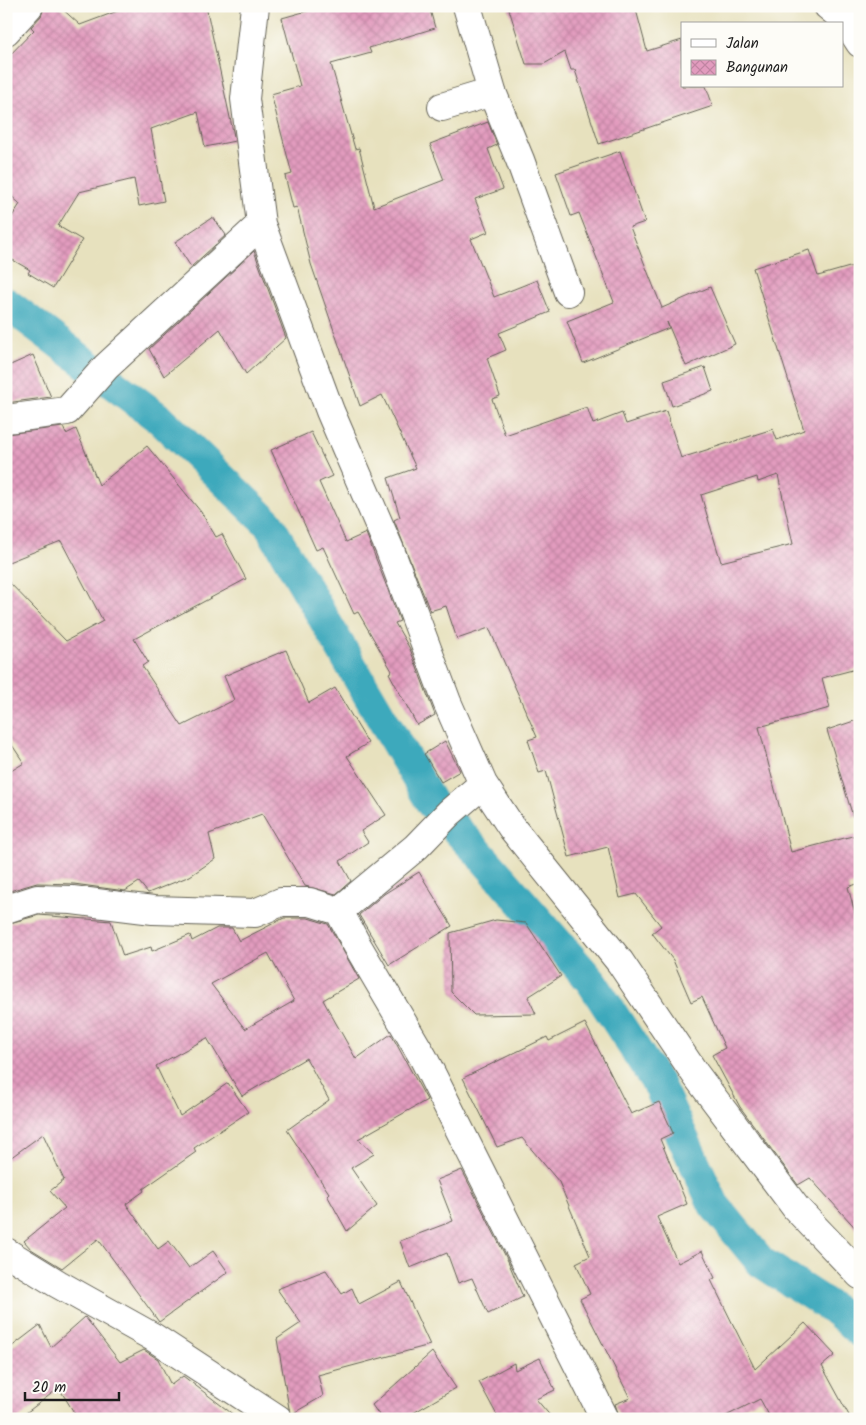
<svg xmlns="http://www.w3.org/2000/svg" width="866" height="1425" viewBox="0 0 866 1425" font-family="Kalam,sans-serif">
<defs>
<pattern id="building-cross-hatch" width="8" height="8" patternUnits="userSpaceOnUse" patternTransform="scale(1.25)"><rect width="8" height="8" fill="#e29bbe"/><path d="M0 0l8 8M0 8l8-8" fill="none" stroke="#c185a3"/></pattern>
</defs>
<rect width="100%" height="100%" fill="#fdfcf7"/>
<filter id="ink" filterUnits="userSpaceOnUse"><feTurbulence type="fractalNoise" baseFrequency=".02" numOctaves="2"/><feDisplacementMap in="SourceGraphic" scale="10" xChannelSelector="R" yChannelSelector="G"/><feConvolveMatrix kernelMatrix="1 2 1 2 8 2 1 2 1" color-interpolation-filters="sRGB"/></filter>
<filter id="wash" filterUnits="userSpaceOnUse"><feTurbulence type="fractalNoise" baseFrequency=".0096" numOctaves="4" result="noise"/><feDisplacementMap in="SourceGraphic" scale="20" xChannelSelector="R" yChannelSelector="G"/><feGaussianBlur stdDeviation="1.12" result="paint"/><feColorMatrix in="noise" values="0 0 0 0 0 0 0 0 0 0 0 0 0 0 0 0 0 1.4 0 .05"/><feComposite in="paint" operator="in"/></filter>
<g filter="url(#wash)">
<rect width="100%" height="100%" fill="#e7e1be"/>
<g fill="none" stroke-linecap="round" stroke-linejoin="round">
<path stroke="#3da9bc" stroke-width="32" d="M 6,303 L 161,420 L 268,523 L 432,804 L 477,851 L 591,981 L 659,1086 L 714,1205 L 761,1262 L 838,1312 L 860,1332"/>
</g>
<g id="blocks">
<path fill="url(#building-cross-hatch)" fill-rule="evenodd" d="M 45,6 L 59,6 L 80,25 L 131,6 L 206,6 L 235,141 L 205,147 L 198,112 L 151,129 L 164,201 L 139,206 L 134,179 L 79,192 L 58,226 L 82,240 L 53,288 L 28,273 L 30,270 L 6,256 L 6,226 L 20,204 L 6,191 L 6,59 L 34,30 L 31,27 L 41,16 Z
M 325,6 L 429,6 L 435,28 L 369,48 L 371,53 L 331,64 L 355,149 L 359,148 L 374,207 L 444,180 L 430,144 L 488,122 L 497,145 L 488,149 L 503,189 L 475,199 L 488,232 L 471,239 L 494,297 L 537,280 L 550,312 L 499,333 L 506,350 L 487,358 L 500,396 L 492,399 L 505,435 L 587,407 L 593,424 L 622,413 L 626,424 L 666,411 L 681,458 L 773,429 L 777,440 L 804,430 L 753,268 L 809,250 L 818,276 L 860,264 L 860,668 L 822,678 L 830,708 L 759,727 L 791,852 L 860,834 L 860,883 L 848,887 L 860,932 L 860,1233 L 810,1178 L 798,1185 L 740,1107 L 712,1055 L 725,1048 L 702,997 L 691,1002 L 673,960 L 652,933 L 661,926 L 636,894 L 620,898 L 608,847 L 569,857 L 546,771 L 539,773 L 528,740 L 537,737 L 489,628 L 457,639 L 446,606 L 430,611 L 394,520 L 400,517 L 388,478 L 416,468 L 382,395 L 360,406 L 311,264 L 297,207 L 293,208 L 285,176 L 292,174 L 271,94 L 300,86 L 282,18 ZM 778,475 L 793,544 L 721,562 L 701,495 L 757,477 L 758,482 Z
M 508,6 L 635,6 L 647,51 L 682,40 L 682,86 L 706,86 L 713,106 L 599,144 L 575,70 L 571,70 L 565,52 L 544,64 L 526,64 Z
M 620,151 L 645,222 L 630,227 L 662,308 L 710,287 L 735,344 L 686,366 L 667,322 L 669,328 L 583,363 L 567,321 L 614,302 L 579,213 L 571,216 L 556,173 Z
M 213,217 L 226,235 L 191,267 L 175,242 Z
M 254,251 L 286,338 L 246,374 L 220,329 L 164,376 L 149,349 Z
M 33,355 L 51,397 L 6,403 L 6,367 Z
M 705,367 L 713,391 L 672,406 L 664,381 Z
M 63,427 L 66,434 L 76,429 L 99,485 L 147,446 L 201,512 L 216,537 L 222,534 L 246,579 L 134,639 L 148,662 L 142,666 L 182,726 L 234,700 L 224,676 L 286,650 L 309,703 L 335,688 L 368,743 L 347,756 L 386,815 L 361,831 L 368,842 L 340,861 L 351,881 L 336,894 L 305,886 L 262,814 L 209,834 L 215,859 L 190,876 L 148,893 L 139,882 L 125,891 L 74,884 L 37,883 L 6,892 L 6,774 L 24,763 L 6,736 L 6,579 L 66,641 L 103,621 L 61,541 L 6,563 L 6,434 Z
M 311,432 L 332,476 L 319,482 L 346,542 L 366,533 L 400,621 L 395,623 L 410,649 L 435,715 L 417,725 L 389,673 L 392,671 L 358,612 L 354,614 L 323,547 L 316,550 L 271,450 Z
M 860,719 L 860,816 L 853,817 L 827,730 Z
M 445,741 L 460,771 L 441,782 L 424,754 Z
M 419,872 L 452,926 L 389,965 L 359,915 L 384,894 Z
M 39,915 L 111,921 L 123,956 L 151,947 L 152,951 L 190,935 L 192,941 L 217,928 L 232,928 L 239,941 L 284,918 L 308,918 L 328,924 L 359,979 L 323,1000 L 356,1059 L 391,1034 L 427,1100 L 358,1139 L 374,1154 L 351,1168 L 377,1206 L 347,1231 L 327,1195 L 329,1193 L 287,1130 L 329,1100 L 306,1058 L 242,1096 L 207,1038 L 156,1066 L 180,1116 L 228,1083 L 248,1112 L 194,1148 L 196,1152 L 143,1189 L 144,1191 L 126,1204 L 158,1249 L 169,1241 L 189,1268 L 213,1251 L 228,1272 L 159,1322 L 98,1239 L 62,1268 L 31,1249 L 24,1241 L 65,1208 L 50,1191 L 64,1180 L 43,1134 L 6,1161 L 6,924 ZM 268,953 L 294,1001 L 245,1029 L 211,984 Z
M 496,920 L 526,923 L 561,976 L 528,997 L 536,1014 L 474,1015 L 451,992 L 450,933 Z
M 585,1023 L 631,1114 L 659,1102 L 673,1133 L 660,1139 L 687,1204 L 657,1217 L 678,1263 L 702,1251 L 715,1278 L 711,1280 L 755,1369 L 805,1323 L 835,1355 L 822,1366 L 851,1419 L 771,1419 L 760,1399 L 720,1419 L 620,1419 L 615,1404 L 630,1398 L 580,1299 L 590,1294 L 576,1263 L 590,1256 L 559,1182 L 522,1138 L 497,1147 L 463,1078 L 547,1037 L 549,1041 Z
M 462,1170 L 508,1261 L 523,1297 L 488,1314 L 472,1278 L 458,1283 L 447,1253 L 410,1268 L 400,1241 L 453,1221 L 437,1180 Z
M 326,1270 L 342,1294 L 352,1288 L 359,1304 L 401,1282 L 430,1345 L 318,1375 L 323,1396 L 292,1414 L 289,1408 L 277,1339 L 301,1323 L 277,1289 Z
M 85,1317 L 120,1362 L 144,1350 L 158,1359 L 171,1385 L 183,1376 L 239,1419 L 78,1419 L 59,1388 L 18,1419 L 6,1419 L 6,1351 L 40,1325 L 51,1347 Z
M 432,1352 L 456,1388 L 403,1419 L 382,1419 L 372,1405 Z
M 540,1358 L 555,1390 L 536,1399 L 553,1419 L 499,1419 L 479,1382 L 514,1363 L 515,1370 Z"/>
</g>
</g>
<g filter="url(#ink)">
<use href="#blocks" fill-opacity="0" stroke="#636155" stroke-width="1"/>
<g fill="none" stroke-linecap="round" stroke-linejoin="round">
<g stroke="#636155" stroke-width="30">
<path id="minor" d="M 255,6 L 245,99 L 261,224 L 330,411 L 390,550 L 447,702 L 483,784 L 512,828 L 620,962 L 696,1075 L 796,1208 L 860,1275
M 467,6 L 492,92 L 520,160 L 568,292
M 828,6 L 845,20 L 860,43
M 6,31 L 29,6
M 442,107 L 492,92
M 6,419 L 67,411 L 106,367 L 261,224
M 6,909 L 37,899 L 72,900 L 153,910 L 255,913 L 281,902 L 310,902 L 339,911 L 416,847 L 449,813 L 483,784
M 339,911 L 357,945 L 423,1057 L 605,1419
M 6,1252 L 58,1284 L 153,1337 L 278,1419"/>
</g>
<use href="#minor" stroke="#fff" stroke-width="28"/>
</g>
</g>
<rect width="866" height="1425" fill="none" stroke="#fdfcf7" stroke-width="25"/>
<rect x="681" y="22" width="162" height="65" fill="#fdfcf7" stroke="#a3a29f"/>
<rect x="691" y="39" width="25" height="8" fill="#ffffff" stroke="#a3a29f"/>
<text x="726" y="48" font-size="15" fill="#1c1c1c">Jalan</text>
<rect x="691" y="60" width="25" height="15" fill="url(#building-cross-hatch)" stroke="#a3a29f"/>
<text x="726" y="72" font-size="15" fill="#1c1c1c">Bangunan</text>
<path d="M25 1392v8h94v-8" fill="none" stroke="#1c1c1c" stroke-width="2.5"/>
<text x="32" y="1392" font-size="15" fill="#1c1c1c" stroke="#fdfcf7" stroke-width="4" paint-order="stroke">20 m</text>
</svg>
